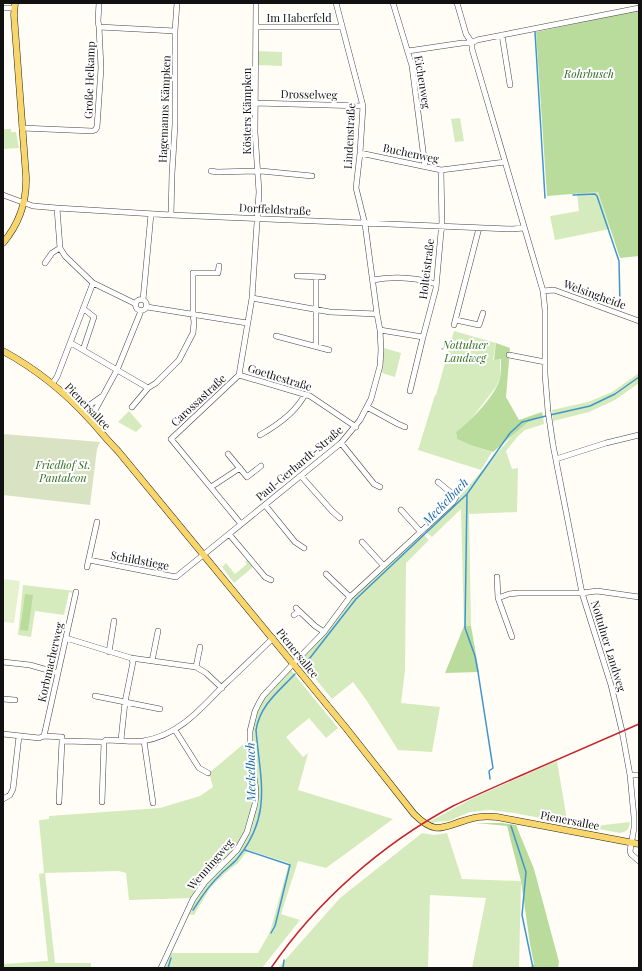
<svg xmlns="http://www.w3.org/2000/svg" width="642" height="971" viewBox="0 0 642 971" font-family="'Playfair Display',serif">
<rect width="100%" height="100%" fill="#fffdf5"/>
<path fill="#d5ebbd" d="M 257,51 L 282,52 L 282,66 L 258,65 Z
M 460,118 L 464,141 L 455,142 L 451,119 Z
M 3,129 L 11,129 L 11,132 L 16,132 L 19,148 L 3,149 Z
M 598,192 L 610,229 L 555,240 L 550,216 L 579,211 L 577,193 Z
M 454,331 L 496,343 L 493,360 L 500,359 L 500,378 L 496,387 L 468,423 L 456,432 L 457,439 L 470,445 L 492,452 L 481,470 L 418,450 L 435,395 L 442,396 L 436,395 Z
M 384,348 L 401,353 L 395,377 L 382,373 Z
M 639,373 L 639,383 L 615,400 L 589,412 L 553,421 L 552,410 L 588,402 L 612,392 Z
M 129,411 L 142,426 L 136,432 L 118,422 Z
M 543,416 L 544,424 L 525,430 L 518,436 L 506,451 L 512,469 L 518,468 L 517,512 L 469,514 L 471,626 L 464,626 L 461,509 L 432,537 L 425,531 L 452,505 L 513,435 L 527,423 Z
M 420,531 L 429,540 L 406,563 L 405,670 L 401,703 L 440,707 L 432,752 L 398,750 L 367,701 L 353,682 L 332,699 L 300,660 L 326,634 L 352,599 Z
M 248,560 L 253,567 L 234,583 L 222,567 L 226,563 L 235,574 L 247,564 L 245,562 Z
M 23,585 L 75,591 L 74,593 L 69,592 L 64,615 L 35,611 L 31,637 L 18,635 Z
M 290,669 L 338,728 L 326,738 L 309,718 L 286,737 L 303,757 L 308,753 L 298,790 L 393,819 L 326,868 L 298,861 L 281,914 L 300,920 L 262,968 L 163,968 L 169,953 L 258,953 L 270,932 L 289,863 L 248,850 L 238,863 L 222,876 L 210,888 L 194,915 L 187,914 L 203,888 L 243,843 L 258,791 L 257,776 L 251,738 L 251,731 L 258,710 L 265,697 Z
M 247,741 C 256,778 258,818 234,850 C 222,867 205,882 191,898 L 129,900 L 126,873 L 119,871 L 45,873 L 55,963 L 91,963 L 91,968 L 3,968 L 3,964 L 48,961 L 39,874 L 44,873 L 39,820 L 49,819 L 49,816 L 160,808 L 200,796 L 213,787 L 209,773 Z
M 557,761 L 567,820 L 595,826 L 630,822 C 629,829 628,831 620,833 L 514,813 L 490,810 L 470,812 L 448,821 L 434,822 L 433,825 L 427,823 L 473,798 Z
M 422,833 L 434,835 L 447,833 L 462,879 L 521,881 L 519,968 L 472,968 L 486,898 L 430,895 L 428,968 L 278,968 L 340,898 Z"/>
<path fill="#b9dc9c" d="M 639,10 L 639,256 L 620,258 L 598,192 L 547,196 L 536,32 Z
M 496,343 L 510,348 L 506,397 L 519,420 L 542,412 L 543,416 L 527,423 L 493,452 L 470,445 L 457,439 L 456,432 C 469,423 497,394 500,378 C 501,372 501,365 501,359 L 494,360 Z
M 25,594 L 33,595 L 28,631 L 20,630 Z
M 464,626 L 471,626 L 479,672 L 445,673 Z
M 476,823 L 502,823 L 516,825 L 534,869 L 559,962 L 558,968 L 529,968 L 534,964 L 530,944 L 521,881 L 507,826 Z"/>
<path fill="#d9e3c4" d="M 3,434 L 100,442 L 97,449 L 90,505 L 3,495 Z"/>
<path fill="#e6f2cf" d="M 3,579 L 20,581 L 14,623 L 3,622 Z"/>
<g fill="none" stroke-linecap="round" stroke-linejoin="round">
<path stroke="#3f96cf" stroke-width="1.5" d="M 535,32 L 545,198
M 573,195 L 595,194 L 597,196 L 619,261 L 620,305
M 550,415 L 590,406 L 615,394 L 639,377
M 467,494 L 465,628 L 475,656 L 478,672 L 493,768 L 489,771 L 490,779
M 306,663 L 356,599 L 467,494 L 510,433 L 522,422 L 546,416
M 511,826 L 526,872 L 522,915 L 533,968
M 245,850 L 290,865 L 275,926 L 271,933
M 193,910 C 201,898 208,886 219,876 C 224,870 232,865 237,859 C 273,815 260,780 256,730 C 260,705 279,691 295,674
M 168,968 L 171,958
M 283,968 L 284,960"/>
<g stroke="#444" stroke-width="6">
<path id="minor" d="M 393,3 L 412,66 L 425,166
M 457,3 L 466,34 L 472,43 L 472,49 L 543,291 L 545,310 L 545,374 L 548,411 L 553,445 L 582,593 L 611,685 L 622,731 L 630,775 L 634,817 L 634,828 L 630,851 L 631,854 L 639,861
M 3,8 L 14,8
M 99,27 L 175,31
M 256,27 L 342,27
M 502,35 L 510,85
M 472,43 L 477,40 L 639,8
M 408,51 L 462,43 L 472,43
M 255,103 L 363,106
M 22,128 L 92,131 L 95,130 L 97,127 L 101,68 L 99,27 L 98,21 L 99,3
M 360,153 L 441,170 L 505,162
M 211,171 L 217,172 L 261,171 L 312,176
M 3,195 L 33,206 L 57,208 L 171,215 L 512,229 L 524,228
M 57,208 L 60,248 L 65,256 L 93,283 L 136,304
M 171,215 L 172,174 L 175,124 L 175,31 L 177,3
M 45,263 L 52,253 L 60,248
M 297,276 L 323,277
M 316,277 L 316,346
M 373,280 C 394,276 415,277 436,284
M 543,291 L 554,290 L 639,321
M 252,298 L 330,312 L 377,314
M135.5 305a5.5 5.5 0 1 1 11 0a5.5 5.5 0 1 1-11 0Z
M 143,300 L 151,214
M 147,307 L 247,323
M 456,320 L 479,325 L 483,313
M 454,325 L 479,228
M 380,330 L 423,337 L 436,288 L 441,232 L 442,227 L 441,170
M 276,336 L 329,350
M 71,343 L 148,388
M 83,350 L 94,317 L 84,309
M 509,355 L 545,362
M 239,375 L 310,396 L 356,427
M 52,384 L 57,377 L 93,283
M 410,391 L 423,337
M 132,407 L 148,388 L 156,383 L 179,360 L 193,333 L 194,322 L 193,315 L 193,273 L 218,273 L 219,266
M 367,407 L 398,424 L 405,427
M 82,412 L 87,407 L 101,397
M 89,418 L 93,414 L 117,370 L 141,311
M 260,435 C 276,426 297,411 305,394
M 341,443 L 374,484 L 380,487
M 228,454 L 247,477 L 261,466
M 556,459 L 606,443 L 639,435
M 301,476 L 332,511 L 340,518
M 211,487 L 240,468
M 265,505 L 295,542 L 304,548
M 401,510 L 420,531
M 241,524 L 171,439 L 239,375 L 252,298 L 259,192 L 255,132 L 256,3
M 229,534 L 265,577 L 271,580
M 362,542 L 383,565
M 89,560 L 176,577 L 341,443 L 360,420 L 371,399 L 380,366 L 381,350 L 380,330 L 377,314 L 365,224 L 356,188 L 360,153 L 363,106 L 336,3
M 87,567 L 97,522
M 326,574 L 350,597
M 497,577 L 498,598 L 512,637
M 498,598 L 509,594 L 518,593 L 582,593 L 597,591 L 639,597
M 296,608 L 315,626 L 324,632
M 294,615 L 299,611
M 66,638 L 131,658 L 196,667 L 200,647
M 109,652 L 114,621
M 152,661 L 158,631
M 3,662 L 30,665 L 58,673
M 196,667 L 206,673 L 222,688
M 95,696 L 125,702 L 133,662 L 131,658
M 3,699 L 15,700
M 175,730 L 199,768 L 208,773
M 3,734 L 39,738 L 44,736 L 62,737 L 62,741 L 104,742 L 106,740 C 119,740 130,742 143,741 C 177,736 199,711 222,687 C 239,671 256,655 273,638
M 44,736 L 76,592
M 121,740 L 125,702 L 160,709
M 144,741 L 153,803
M 630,775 L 639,775
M 3,799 L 10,795 L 13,789 L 19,736
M 59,802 L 62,741
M 102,802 L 104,742
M 161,968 L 193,899 L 205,882 L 237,850 L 247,832 L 255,804 L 256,791 L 250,746 L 250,731 L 255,711 L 259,703 L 263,696 L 293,664 L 324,632 L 350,597 L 453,502 L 456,497 L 438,482"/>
</g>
<g stroke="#222" stroke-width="7">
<path id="major" d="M 3,243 C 19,224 27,202 26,176 L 14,15 L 15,3
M 3,351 C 36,369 66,393 91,421 C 100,431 108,441 118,451 L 346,728 L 414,814 C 437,837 443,826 470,819 C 479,816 488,816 497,817 L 639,844"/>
</g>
<use href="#minor" stroke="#fff" stroke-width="5"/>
<use href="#major" stroke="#f9d66b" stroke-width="6"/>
<path stroke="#c4262e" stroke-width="1.5" d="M 271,968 C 317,901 382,844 453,806 C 476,795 499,785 522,775 C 561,758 600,741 639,724"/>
</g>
<g text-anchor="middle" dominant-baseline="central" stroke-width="4" stroke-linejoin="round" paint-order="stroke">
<g font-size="11" fill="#111" stroke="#fff">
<text x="299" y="17">Im Haberfeld</text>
<text transform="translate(89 80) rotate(-88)">Große Helkamp</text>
<text transform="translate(423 82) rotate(81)">Eichenweg</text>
<text transform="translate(309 94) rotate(1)">Drosselweg</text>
<text transform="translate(164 109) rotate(-88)">Hagemanns Kämpken</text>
<text transform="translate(246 111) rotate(-90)">Kösters Kämpken</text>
<text transform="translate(349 136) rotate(-87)">Lindenstraße</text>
<text transform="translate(411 153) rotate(12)">Buchenweg</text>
<text transform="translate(275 209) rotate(3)">Dorffeldstraße</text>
<text transform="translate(426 269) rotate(-83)">Holteistraße</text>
<text transform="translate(595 294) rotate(20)">Welsingheide</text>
<text transform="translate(280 377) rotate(17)">Goethestraße</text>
<text transform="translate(198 400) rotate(-43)">Carossastraße</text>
<text transform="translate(88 406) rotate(46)">Pienersallee</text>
<text transform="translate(299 463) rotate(-40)">Paul-Gerhardt-Straße</text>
<text transform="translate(140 560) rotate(11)">Schildstiege</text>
<text transform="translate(609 646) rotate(73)">Nottulner Landweg</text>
<text transform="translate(298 653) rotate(51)">Pienersallee</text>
<text transform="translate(50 662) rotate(-77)">Korbmacherweg</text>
<text transform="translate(570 820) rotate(11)">Pienersallee</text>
<text transform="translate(210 864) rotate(-49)">Wenningweg</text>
</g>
<g font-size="11" font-style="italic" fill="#2f6b1f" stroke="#fff">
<text x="589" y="73">Rohrbusch</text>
<text x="465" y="344">Nottulner<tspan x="465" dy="13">Landweg</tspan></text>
<text x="63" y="464">Friedhof St.<tspan x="63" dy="13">Pantaleon</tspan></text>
</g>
<g font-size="12" font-style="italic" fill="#1768a6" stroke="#fff">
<text transform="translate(445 501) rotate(-46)">Meckelbach</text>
<text transform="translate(250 772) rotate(-91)">Meckelbach</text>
</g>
</g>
<rect width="642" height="971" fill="none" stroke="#111111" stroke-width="8"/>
</svg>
